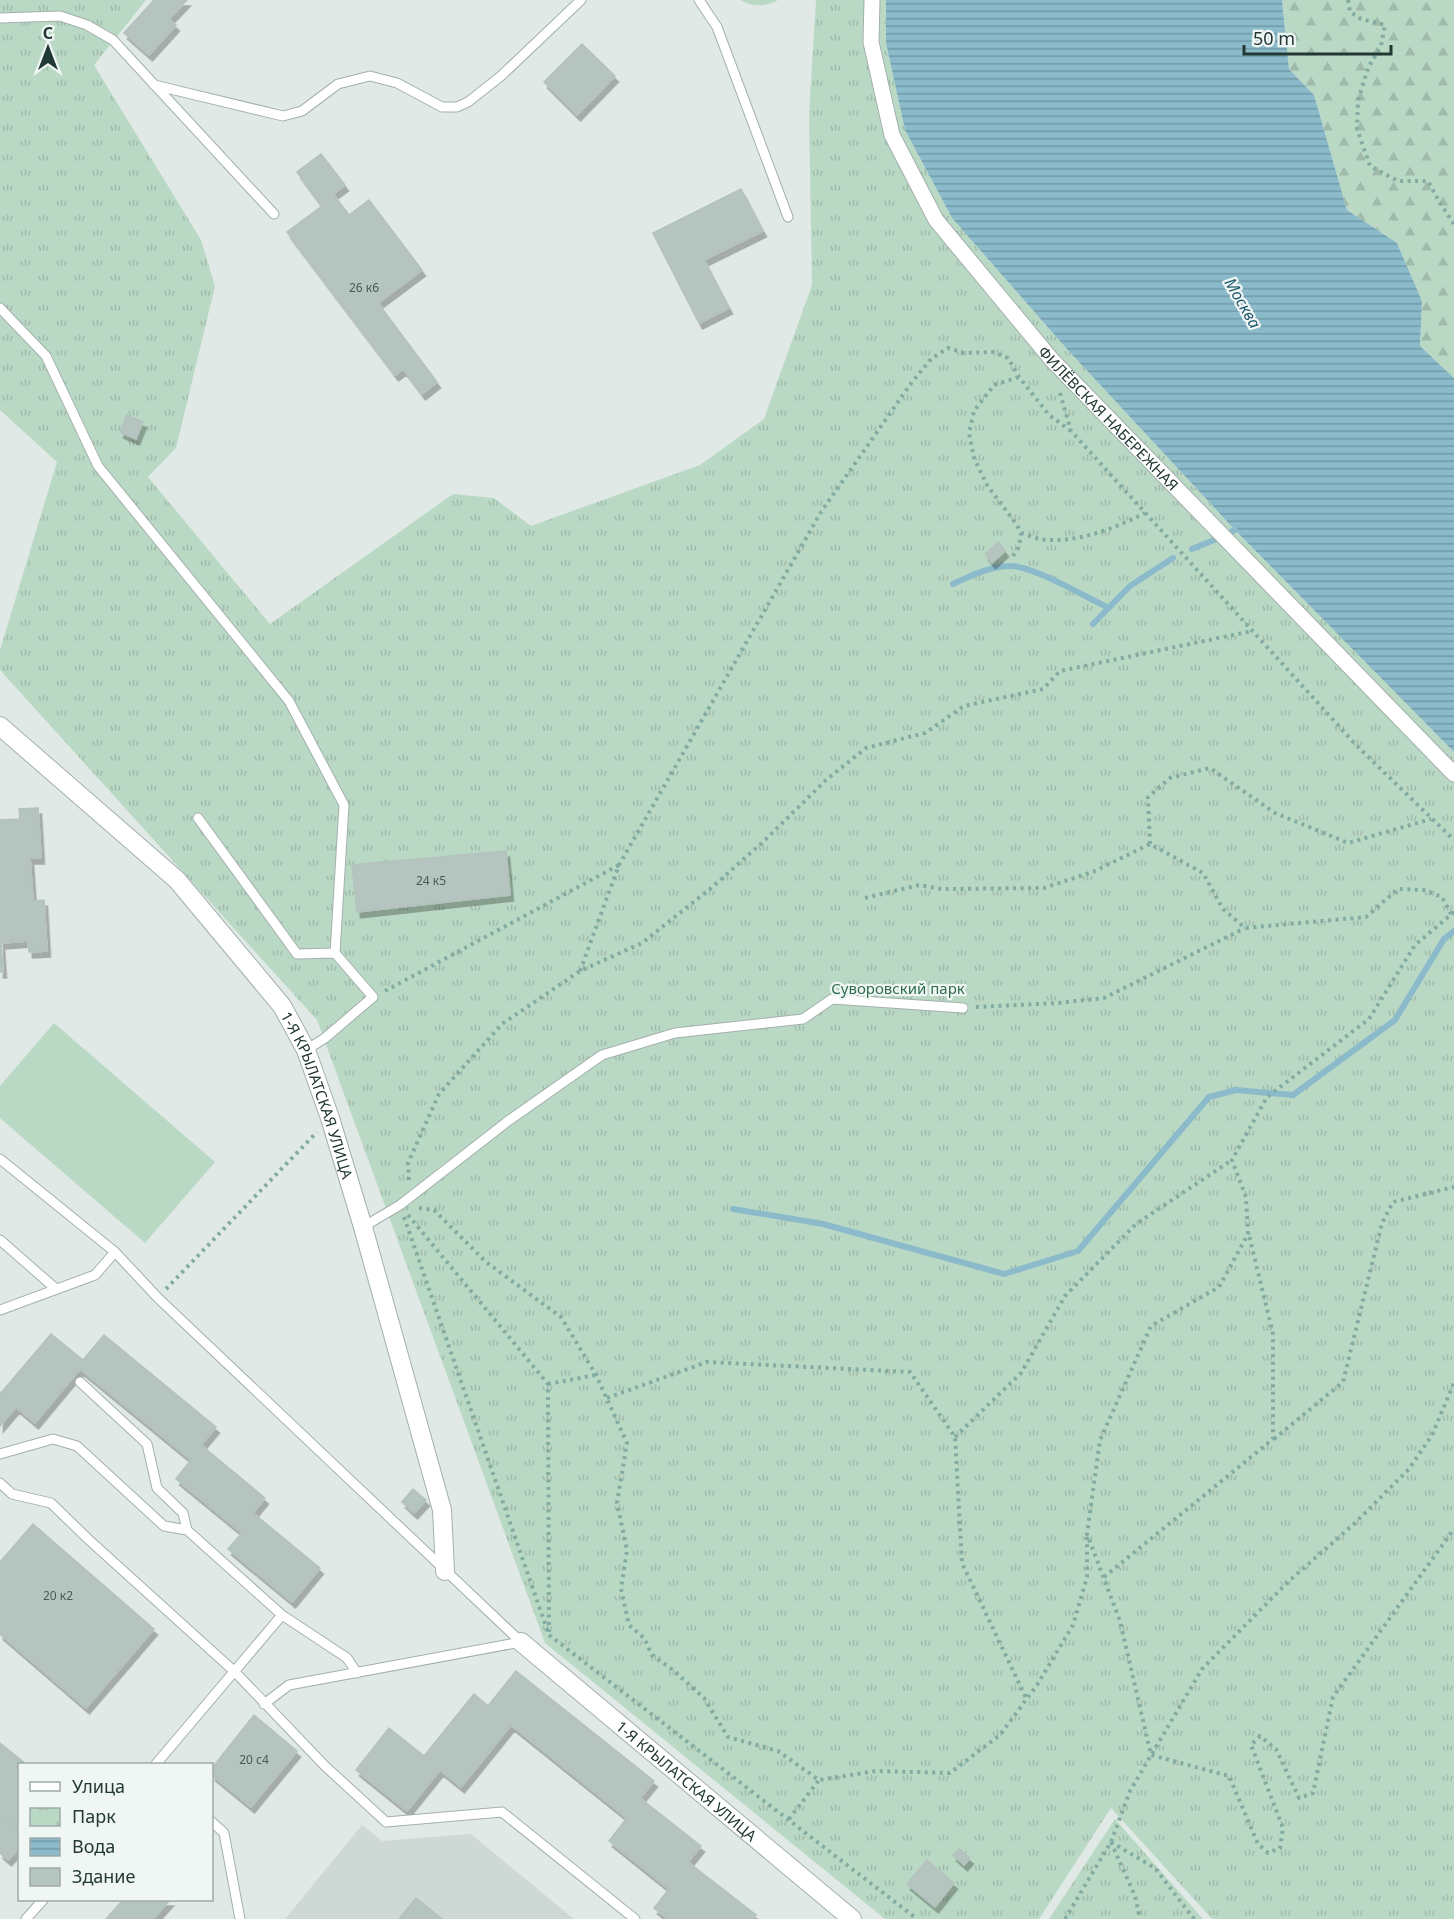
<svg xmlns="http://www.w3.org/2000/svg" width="1454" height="1919" viewBox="0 0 1454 1919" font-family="'Noto Sans',sans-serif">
<defs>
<pattern id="forest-firs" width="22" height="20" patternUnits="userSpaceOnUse" patternTransform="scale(1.5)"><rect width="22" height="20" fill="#bad9c5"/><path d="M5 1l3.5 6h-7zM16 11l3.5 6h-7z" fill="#a0bbaa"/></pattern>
<pattern id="park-tufts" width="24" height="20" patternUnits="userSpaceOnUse" patternTransform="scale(1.5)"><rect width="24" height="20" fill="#bad9c5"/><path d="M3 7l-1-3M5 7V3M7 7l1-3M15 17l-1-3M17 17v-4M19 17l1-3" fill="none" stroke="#a0bbaa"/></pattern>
<pattern id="water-rules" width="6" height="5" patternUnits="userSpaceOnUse" patternTransform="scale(1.5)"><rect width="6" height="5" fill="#8bbbcb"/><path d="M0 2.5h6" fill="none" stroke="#7199a6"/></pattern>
<filter id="shadow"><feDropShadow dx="3.5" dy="6" stdDeviation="0" flood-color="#0004"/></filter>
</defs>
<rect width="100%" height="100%" fill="#e0e9e6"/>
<path fill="#ced9d5" d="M 362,1825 L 382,1841 L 471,1834 L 574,1919 L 285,1919 Z"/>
<path fill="#bad9c5" d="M 740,0 L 778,0 C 765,7 753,7 740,0 Z
M 54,1023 L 215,1162 L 145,1243 L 0,1118 L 0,1086 Z"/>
<path fill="url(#forest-firs)" d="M 1282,0 L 1454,0 L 1454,378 L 1420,346 L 1422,301 L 1397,243 L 1347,210 L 1314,95 L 1289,69 Z"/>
<path fill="url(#park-tufts)" d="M 0,0 L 146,0 L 94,65 L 201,240 L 215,286 L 176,448 L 148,477 L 270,624 L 453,494 L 494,498 L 531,526 L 700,465 L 764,419 L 812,285 L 809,115 L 816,0 L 886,0 L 886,43 L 905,130 L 952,218 L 1066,348 L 1235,530 L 1454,752 L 1454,1919 L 1212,1919 L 1111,1808 L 1039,1919 L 885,1919 L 545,1643 L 317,1020 L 0,670 L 0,650 L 57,462 L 0,410 Z
M 1115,1819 L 1203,1919 L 1049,1919 Z"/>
<path fill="url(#water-rules)" d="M 886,0 L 1282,0 L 1289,69 L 1314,95 L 1347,210 L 1397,243 L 1422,301 L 1420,346 L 1454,378 L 1454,752 L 1235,530 L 1066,348 L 952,218 L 905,130 L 886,43 Z"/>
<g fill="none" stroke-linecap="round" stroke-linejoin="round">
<path stroke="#8bbbcb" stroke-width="6" d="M 1227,534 L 1235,530
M 1192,549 L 1214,540
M 953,584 C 971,576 990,566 1010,566 C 1032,565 1087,598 1109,608
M 1093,624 L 1130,586 L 1173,558
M 733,1209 L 823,1224 L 1004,1274 L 1078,1251 L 1209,1097 L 1236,1090 L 1293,1095 L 1395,1020 L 1444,939 L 1454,931"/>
</g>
<path fill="#b5c4bf" stroke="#b3c2bd" stroke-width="1.5" filter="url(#shadow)" d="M 154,0 L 187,0 L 169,19 L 176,25 L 149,55 L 124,33 Z
M 582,44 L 615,76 L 577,115 L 544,82 Z
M 321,154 L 345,185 L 333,194 L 349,215 L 369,200 L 422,270 L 378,303 L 437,382 L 422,394 L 403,369 L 395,375 L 287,232 L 322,206 L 297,172 Z
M 741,189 L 763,231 L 704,260 L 729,308 L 699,323 L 653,233 Z
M 127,415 L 143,422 L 136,439 L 120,432 Z
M 998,542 L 1005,551 L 992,563 L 985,554 Z
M 38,808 L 41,858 L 30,858 L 33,901 L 44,900 L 47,951 L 29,952 L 28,941 L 1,943 L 3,972 L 0,972 L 0,820 L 20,819 L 19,809 Z
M 506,851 L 510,895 L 357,912 L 352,865 Z
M 51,1334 L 83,1360 L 104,1335 L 216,1427 L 201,1445 L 265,1498 L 253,1513 L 320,1568 L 292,1602 L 228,1549 L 242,1533 L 176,1479 L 191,1460 L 80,1369 L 35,1423 L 16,1407 L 0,1426 L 0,1392 L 1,1393 Z
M 413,1489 L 426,1500 L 414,1513 L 402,1502 Z
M 33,1524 L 154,1629 L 86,1708 L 0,1634 L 0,1562 Z
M 516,1671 L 654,1781 L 640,1798 L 701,1846 L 688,1862 L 756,1915 L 753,1919 L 668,1919 L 654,1908 L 669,1889 L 609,1841 L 627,1818 L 511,1725 L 461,1787 L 440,1770 L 407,1811 L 356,1770 L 389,1728 L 424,1756 L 474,1694 L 488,1706 Z
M 254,1715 L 297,1751 L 251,1807 L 212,1775 L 212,1768 Z
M 0,1743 L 26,1764 L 20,1764 L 20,1832 L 0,1815 Z
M 0,1815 L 20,1832 L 20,1847 L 8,1860 L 0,1853 Z
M 959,1849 L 970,1858 L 964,1865 L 953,1855 Z
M 927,1860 L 954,1883 L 935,1907 L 907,1884 Z
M 416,1898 L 442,1919 L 399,1919 Z
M 123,1900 L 170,1900 L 153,1919 L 106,1919 Z"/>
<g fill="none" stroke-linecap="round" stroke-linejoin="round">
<g stroke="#a3b0ad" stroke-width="11">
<path id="service" d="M 699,0 L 717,27 L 788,217
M 0,18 L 60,16 L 87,25 L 113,40 L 274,214
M 154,85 L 283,116 L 302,111 L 338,84 L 370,76 L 397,83 L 442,107 L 457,107 L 468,102 L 501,76 L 581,0
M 0,308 L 46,356 L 98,466 L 289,701 L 344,805 L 335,953 L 373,997 L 325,1038 L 306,1050
M 198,818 L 297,954 L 335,953
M 0,1159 L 115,1252 L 158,1298 L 521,1642
M 363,1227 L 400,1205 L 508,1121 L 602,1055 L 675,1033 L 803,1019 L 832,999 L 963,1008
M 0,1240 L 56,1289
M 0,1310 L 95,1275 L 115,1252
M 80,1382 L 147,1444 L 157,1488 L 183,1513 L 187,1530 L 282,1615 L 156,1764
M 0,1454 L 53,1439 L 77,1446 L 164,1526 L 187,1530
M 0,1483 L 12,1494 L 51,1503 L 88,1539 L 235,1672 L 325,1766 L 386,1822 L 502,1812 L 635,1919
M 282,1615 L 347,1658 L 357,1673
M 264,1704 L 289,1685 L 521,1642
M 212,1822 L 224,1833 L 240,1919
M 26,1919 L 43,1900"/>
</g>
<g stroke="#a3b0ad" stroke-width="17">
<g id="pedestrian">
<path id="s1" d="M 872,0 L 871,42 L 892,135 L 936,220 L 1052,360 L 1454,774"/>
</g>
</g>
<g stroke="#a3b0ad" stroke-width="20">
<g id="minor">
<path id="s2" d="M 0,726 L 177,880 L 282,1006 L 306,1050 L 330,1118 L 363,1227 L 442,1510 L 445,1571"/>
<path id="s3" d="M 521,1642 L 852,1919"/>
</g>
</g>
<path stroke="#82aba2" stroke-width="4" stroke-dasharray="3 4.5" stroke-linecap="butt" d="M 1348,0 L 1350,12 L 1361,19 L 1385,25 L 1381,46 L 1368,68 L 1358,100 L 1357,129 L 1370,166 L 1398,181 L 1428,181 L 1440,203 L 1454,224
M 1060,393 L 1071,431 L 1356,745 L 1454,840
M 1021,533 C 1030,536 1040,540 1049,540 C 1083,541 1115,528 1145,513
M 1013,556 L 1019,547 L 1021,533 L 1017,525 L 987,485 L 974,458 L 969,433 L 974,411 L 994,385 L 1019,377
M 1150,844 L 1148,797 L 1170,778 L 1210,768 L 1275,813 L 1348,843 L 1431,819
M 865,898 L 919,885 L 941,889 L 1044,888 L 1095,871 L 1150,844 L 1203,873 L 1223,909 L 1245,928 L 1366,917 L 1398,889 L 1424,890 L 1442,897 L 1451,914
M 1454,912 L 1415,945 L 1369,1019 L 1267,1097 L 1232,1160 L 1246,1197 L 1248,1234 L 1219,1287 L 1151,1326 L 1100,1440 L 1087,1534 L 1120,1621 L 1151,1755 L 1229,1776 L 1258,1844 L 1268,1853 L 1280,1848 L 1283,1828 L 1251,1745 L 1260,1736 L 1276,1749 L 1299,1798 L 1313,1793 L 1333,1697 L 1454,1529
M 580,971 L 619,865 L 821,512 L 912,382 L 931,359 L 948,348 L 964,353 L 993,352 L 1008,358 L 1019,377 L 1049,415 L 1071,431
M 385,991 L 619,865
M 976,1007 L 1058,1003 L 1104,998 L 1245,928
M 409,1180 L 408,1163 L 439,1094 L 502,1024 L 580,971 L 642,943 L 710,889 L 763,842 L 826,780 L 866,748 L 925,733 L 964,706 L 1043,689 L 1060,671 L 1252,631
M 419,1208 L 434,1210 L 486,1262 L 561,1317 L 596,1375 L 627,1443 L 617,1503 L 627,1550 L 621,1589 L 629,1625 L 644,1638 L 652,1655 L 673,1670 L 704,1698 L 728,1737 L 778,1751 L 819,1780 L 876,1771 L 950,1773 L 1000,1735 L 1037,1685 L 1073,1625 L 1087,1577 L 1087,1537
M 408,1215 L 548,1384 L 549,1632
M 404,1217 L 549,1635 L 917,1919
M 166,1289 L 317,1132
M 548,1384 L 596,1375
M 607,1398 L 707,1362 L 910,1372 L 955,1437 L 962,1563 L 1026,1698
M 955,1437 L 1021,1373 L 1065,1296 L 1136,1224 L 1232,1160
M 1274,1439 L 1343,1382 L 1382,1223 L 1393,1202 L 1454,1187
M 1104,1577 L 1273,1439 L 1273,1334 L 1249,1235
M 789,1819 L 819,1780
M 1111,1842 L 1155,1868 L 1194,1919
M 1111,1842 L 1135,1896 L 1140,1919
M 1065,1919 L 1111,1842 L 1130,1791 L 1202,1669 L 1289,1581 L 1354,1524 L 1409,1469 L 1432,1435 L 1454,1383"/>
<use href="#service" stroke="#fff" stroke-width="9"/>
<use href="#pedestrian" stroke="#fff" stroke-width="15"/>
<use href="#minor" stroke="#fff" stroke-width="18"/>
</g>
<g text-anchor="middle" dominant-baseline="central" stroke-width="4.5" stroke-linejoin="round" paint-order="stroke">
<g font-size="12" fill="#475b57">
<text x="364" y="287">26 к6</text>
<text x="431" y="880">24 к5</text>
<text x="58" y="1595">20 к2</text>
<text x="254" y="1759">20 с4</text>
</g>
<g font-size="15" fill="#223834" stroke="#f0f6f4">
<text stroke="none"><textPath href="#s1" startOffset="496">ФИЛЁВСКАЯ НАБЕРЕЖНАЯ</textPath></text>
<text stroke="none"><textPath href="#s2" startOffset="495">1-Я КРЫЛАТСКАЯ УЛИЦА</textPath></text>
<text stroke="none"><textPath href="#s3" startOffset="216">1-Я КРЫЛАТСКАЯ УЛИЦА</textPath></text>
</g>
<g font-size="15" fill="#2f6c4d" stroke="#f0f6f4">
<text x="898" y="988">Суворовский парк</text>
</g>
<g font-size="16" font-style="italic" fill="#215a6f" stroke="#f0f6f4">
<text transform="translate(1243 303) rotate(60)">Москва</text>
</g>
</g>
<rect x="18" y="1763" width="195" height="138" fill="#f0f6f4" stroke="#9eaaa7" stroke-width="1.5"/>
<rect x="30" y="1782" width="30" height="9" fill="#ffffff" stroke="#9eaaa7" stroke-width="1.5"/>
<text x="72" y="1793" font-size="18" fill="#223834">Улица</text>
<rect x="30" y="1808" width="30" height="18" fill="url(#park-tufts)" stroke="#9eaaa7" stroke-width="1.5"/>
<text x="72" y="1823" font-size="18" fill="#223834">Парк</text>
<rect x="30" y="1838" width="30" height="18" fill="url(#water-rules)" stroke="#9eaaa7" stroke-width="1.5"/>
<text x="72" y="1853" font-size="18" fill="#223834">Вода</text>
<rect x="30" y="1868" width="30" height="18" fill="#b5c4bf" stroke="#9eaaa7" stroke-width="1.5"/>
<text x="72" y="1883" font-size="18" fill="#223834">Здание</text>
<g transform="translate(48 48)" stroke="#f0f6f4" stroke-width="4.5" paint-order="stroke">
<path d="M0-4.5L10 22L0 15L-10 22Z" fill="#223834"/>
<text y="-9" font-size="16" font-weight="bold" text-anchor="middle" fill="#223834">С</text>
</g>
<path d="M1244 45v9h147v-9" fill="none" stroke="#223834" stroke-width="3"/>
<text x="1253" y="45" font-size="18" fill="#223834" stroke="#f0f6f4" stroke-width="4.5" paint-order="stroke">50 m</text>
</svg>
